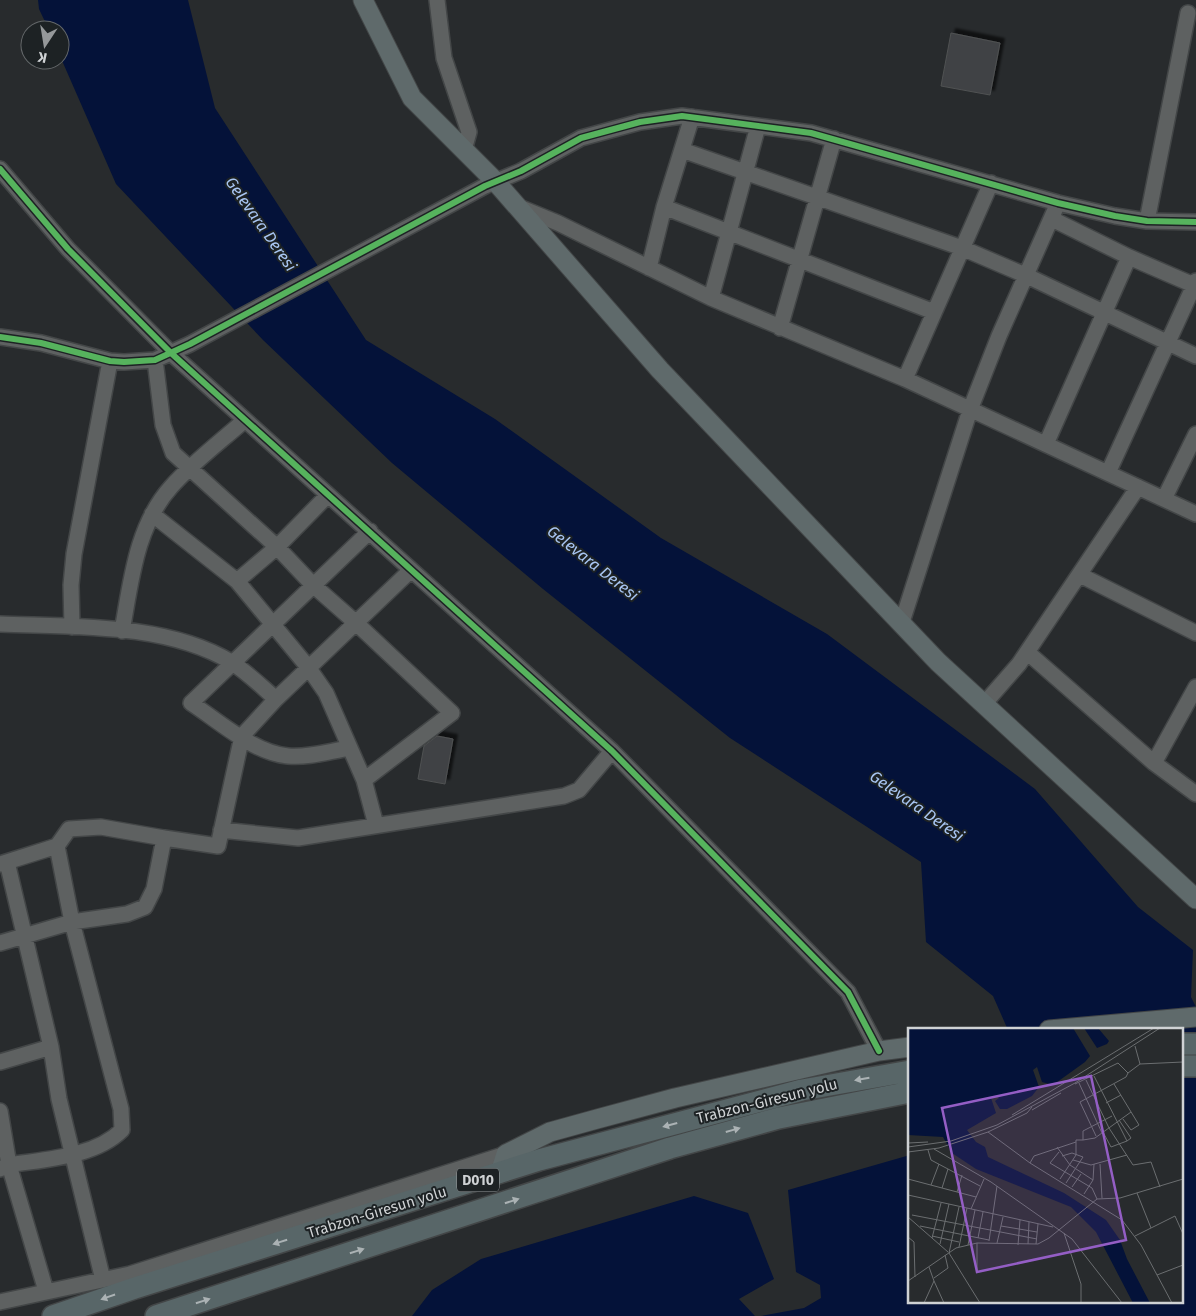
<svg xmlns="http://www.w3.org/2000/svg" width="1196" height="1316" viewBox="0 0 1196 1316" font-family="'Fira Sans',sans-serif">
<defs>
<filter id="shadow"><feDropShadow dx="4.5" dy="-4.5" stdDeviation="1" flood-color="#0009"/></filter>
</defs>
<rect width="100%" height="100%" fill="#282b2d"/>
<path fill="#041239" d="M 38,0 L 188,0 L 215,108 L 366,340 L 495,419 L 661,538 L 827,634 L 1035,789 L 1138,907 L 1193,950 L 1191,997 L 1196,1007 L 1196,1316 L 761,1316 L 804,1308 L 821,1298 L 820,1285 L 796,1272 L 788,1190 L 910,1155 L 910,1302 L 1182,1302 L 1182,1030 L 1008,1030 L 993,996 L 926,942 L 921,862 L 730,738 L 543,589 L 392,463 L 263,340 L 116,184 L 60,56 L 60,30 L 49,30 L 39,9 Z
M 694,1196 L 748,1213 L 774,1279 L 739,1299 L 755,1316 L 412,1316 L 432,1290 L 481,1259 Z"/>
<path fill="#404244" stroke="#505253" filter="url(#shadow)" d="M 951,33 L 1000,43 L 990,95 L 941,86 Z
M 437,736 L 453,739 L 445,784 L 418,779 L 424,746 Z"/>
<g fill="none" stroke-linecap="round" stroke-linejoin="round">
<g stroke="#434647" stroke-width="18">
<path id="minor" d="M 437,0 L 444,58 L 469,132 L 464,150
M 682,150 L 962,248 L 1025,275 L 1196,356
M 0,169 L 68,249 L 171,353 L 612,751 L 848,992 L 879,1051
M 519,207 L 558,223 L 711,298 L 905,379 L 1196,514
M 664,207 L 934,312
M 1052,219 L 1129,257 L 1196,286
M 1147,221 L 1188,13
M 649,268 L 664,207 L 692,117
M 711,298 L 758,126
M 780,328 L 834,139
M 0,337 L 41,343 L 110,361 L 124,362 L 155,360 L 190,344 L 485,186 L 521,171 L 581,138 L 640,122 L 682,116 L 811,133 L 1058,203 L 1115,216 L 1147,221 L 1196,222
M 155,360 L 163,425 L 173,453 L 277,547 L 313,585 L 355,622 L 452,713 L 364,780
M 905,379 L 991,183
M 1046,444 L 1129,257
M 1108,473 L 1196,281
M 1164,499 L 1196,434
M 152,514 L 237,581 L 308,667 L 326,693 L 364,780 L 376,825
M 1080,575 L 1196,633
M 237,581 L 277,547 L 328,495
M 902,622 L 970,410 L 999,336 L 1058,203
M 0,624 C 74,627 166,623 231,662 C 247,672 262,687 276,699
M 72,627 L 71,585 L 74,554 L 110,361
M 122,631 C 131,582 136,526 171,487 C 192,463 220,442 245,420
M 1027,652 L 1154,763 L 1196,794
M 984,704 L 1019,664 L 1138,487
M 350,748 C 330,751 309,758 288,756 C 254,753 220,722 191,703 L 370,531
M 1154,763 L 1196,687
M 221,830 L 298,838 L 564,796 L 579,790 L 612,751
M 164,838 L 218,846 L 242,736 L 276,699 L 410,571
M 7,862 L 51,1047 L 59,1099 L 103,1280
M 0,864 L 57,846 L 69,829 L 101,827 L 164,838 L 154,889 L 145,907 L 127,914 L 72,922 L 0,943
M 0,1062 L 51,1047
M 0,1111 L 9,1165 L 46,1291
M 0,1169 L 9,1165 C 46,1159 95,1157 122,1130 L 121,1109 L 72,922 L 57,846
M 130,1274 L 506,1154
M 0,1302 L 130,1274 L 133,1282"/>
</g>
<g stroke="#434647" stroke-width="21">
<path id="major" d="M 363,0 L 412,98 L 495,181 L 660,370 L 938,662 L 1196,899
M 1049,1030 L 1196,1017
M 500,1173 L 506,1154 L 550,1132 L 597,1119 L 675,1098 L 879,1051 L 910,1047"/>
</g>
<g stroke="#434647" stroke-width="24">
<path id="highway" d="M 1182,1044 L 1196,1044
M 1182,1066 L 1196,1066
M 53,1316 L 135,1288 L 539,1160 L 802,1090 L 910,1071
M 156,1316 L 670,1148 L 779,1118 L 910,1092"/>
</g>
<use href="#minor" stroke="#5e6161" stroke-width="15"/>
<use href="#major" stroke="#5f6a6b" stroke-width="19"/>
<use href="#highway" stroke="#586668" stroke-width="21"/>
<g stroke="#1d2224" stroke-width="9">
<path id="cycleway" d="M 0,169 L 68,249 L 171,353 L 612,751 L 848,992 L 879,1051
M 0,337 L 41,343 L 110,361 L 124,362 L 155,360 L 190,344 L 485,186 L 521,171 L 581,138 L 640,122 L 682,116 L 811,133 L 1058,203 L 1115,216 L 1147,221 L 1196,222"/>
</g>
<use href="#cycleway" stroke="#56b35d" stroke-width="6"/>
</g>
<defs><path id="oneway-solid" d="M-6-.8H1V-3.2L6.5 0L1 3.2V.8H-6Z" transform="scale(1.25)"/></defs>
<g fill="#abb2b4">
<use href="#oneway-solid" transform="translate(862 1079) rotate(170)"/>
<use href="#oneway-solid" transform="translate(670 1125) rotate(165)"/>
<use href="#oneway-solid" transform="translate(733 1130) rotate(-16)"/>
<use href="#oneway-solid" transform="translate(512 1201) rotate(-18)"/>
<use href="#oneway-solid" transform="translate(280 1242) rotate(163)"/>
<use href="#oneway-solid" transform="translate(357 1251) rotate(-18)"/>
<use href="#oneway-solid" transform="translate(108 1297) rotate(161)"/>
<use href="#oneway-solid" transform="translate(203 1301) rotate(-18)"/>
</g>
<g text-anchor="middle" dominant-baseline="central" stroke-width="4" stroke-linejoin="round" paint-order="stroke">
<rect fill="#1d2224" stroke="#9a9d9f" stroke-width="1" x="457" y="1168.5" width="42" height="23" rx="4"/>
<g font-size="14" font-weight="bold" fill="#cfd2d4">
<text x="478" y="1180">D010</text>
</g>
<g font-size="15" fill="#cfd2d4" stroke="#1d2224">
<text transform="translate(767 1101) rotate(-14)">Trabzon-Giresun yolu</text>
<text transform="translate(377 1212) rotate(-17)">Trabzon-Giresun yolu</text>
</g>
<g font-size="16" font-style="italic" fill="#a8c5f2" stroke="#1d2224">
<text transform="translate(261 224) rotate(55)">Gelevara Deresi</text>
<text transform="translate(593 563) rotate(38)">Gelevara Deresi</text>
<text transform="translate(917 806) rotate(35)">Gelevara Deresi</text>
</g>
</g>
<g transform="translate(908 1028)">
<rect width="275" height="275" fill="#282b2d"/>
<path d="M 0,0 L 165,0 L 182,28 L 177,34 L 145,57 L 134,54 L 129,39 L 125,42 L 131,59 L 124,68 L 99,81 L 92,81 L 87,73 L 91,70 L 89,68 L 83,70 L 88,85 L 59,102 L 68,114 L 77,119 L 80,129 L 156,165 L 198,192 L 212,212 L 219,231 L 242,275 L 225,275 L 188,204 L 163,179 L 68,141 L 44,125 L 35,109 L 0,107 ZM 176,0 L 190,0 L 201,13 L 199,16 L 189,20 Z" fill="#041239"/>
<path fill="none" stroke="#6b6e70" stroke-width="1" d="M 227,18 L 232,36M 186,48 L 219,113 L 203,119 L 195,104M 178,52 L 201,100 L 225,137 L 243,134 L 252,159M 171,55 L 194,105M 167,56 L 210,35 L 220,45 L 232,36 L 275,34M 206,56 L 231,97 L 223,102 L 215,91M 198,75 L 213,67M 124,82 L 153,65M 104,87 L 246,0M 204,88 L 175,103 L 175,112 L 187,110 L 223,84M 211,92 L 223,110 L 219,113M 80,104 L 122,135 L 214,192 L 233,217 L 264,275M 188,108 L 172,74 L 218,49 L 220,45M 0,115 L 20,114M 0,119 L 43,113 L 89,97 L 167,55 L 252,0M 149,119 L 162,137 L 185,152M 26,121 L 83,154 L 164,211 L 214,275M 20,122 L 23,132 L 72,158M 0,124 L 31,120 L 80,104 L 119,85 L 124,79M 151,124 L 142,135 L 184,160 L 189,171M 154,128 L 164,125 L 175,129 L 158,155M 165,132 L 183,137 L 219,127M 122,135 L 126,128 L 168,114M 192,136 L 194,170M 0,144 L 1,123M 0,151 L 68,169M 152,151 L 168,127 L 168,112 L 175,112M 23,157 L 31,136M 164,159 L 173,146M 34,160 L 40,141M 49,164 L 54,147M 229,165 L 243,200M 176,166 L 185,152 L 186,136M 0,167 L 145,199M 51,179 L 41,225 L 72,275M 63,181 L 76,151M 4,187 L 129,211M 0,189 L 40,224M 12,198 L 81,212M 93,198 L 129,204M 156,205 L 173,256 L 173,275M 24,208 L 51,214M 227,208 L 267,188 L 275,206M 0,209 L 6,214 L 7,249M 24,210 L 33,175M 70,210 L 75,184M 81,213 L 89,158M 69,215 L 69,242M 89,215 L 95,189M 32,216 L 41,176M 120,216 L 121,194M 128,216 L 130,196M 60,217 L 67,182M 110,217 L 112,192M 51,219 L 59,180M 249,247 L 275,237M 26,250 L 40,240 L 37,227M 0,253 L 48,220 L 69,215 L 130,216 L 141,210 L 189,171 L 212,170 L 275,151M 26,253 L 36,275M 16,275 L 26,253 L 21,239"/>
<path fill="#945ec5" fill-opacity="0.15" stroke="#945ec5" stroke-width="2.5" d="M 183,48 L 218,212 L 69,244 L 34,80 Z"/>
<rect width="275" height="275" fill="none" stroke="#cfd2d4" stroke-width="2.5"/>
</g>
<g transform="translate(45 45) rotate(192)"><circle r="24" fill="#1d2224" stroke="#64686a"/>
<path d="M0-4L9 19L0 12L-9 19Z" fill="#95989a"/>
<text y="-8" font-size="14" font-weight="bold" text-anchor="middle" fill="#cfd2d4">K</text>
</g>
</svg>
